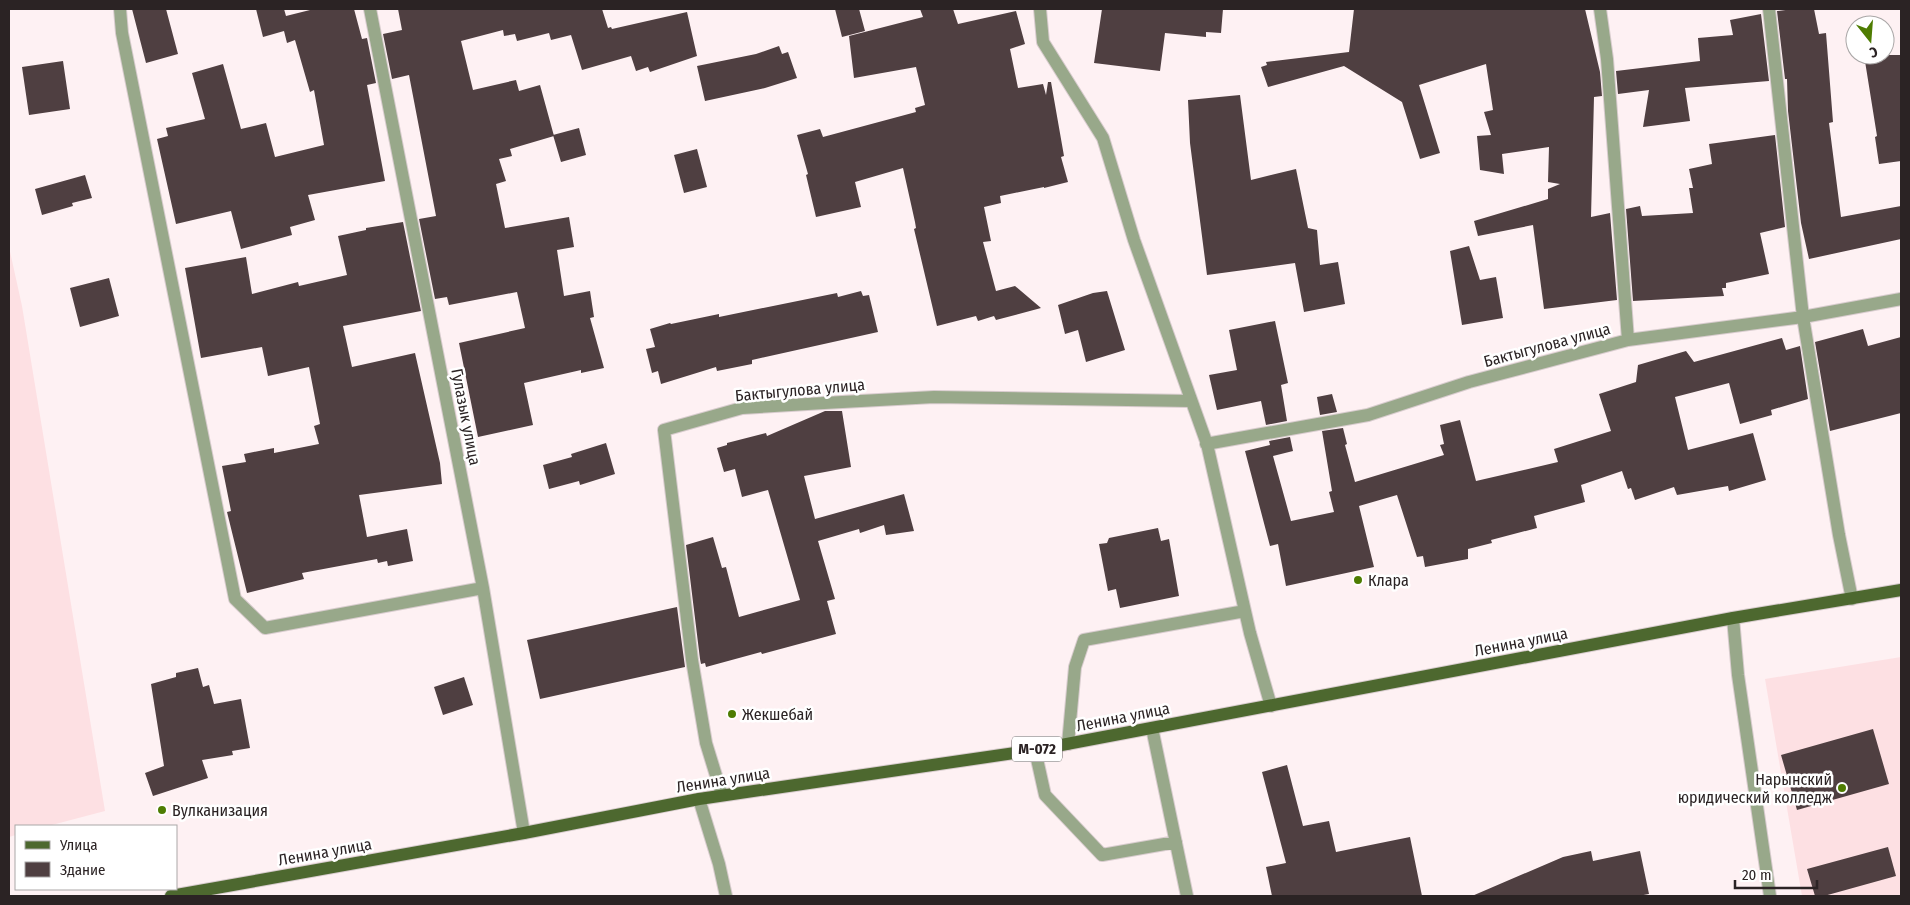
<svg xmlns="http://www.w3.org/2000/svg" width="1910" height="905" viewBox="0 0 1910 905" font-family="'Fira Sans Condensed',sans-serif">
<rect width="100%" height="100%" fill="#fef1f3"/>
<path fill="#fde0e3" d="M 9,247 L 22,306 L 105,811 L 48,826 L 16,826 L 16,835 L 9,837 Z
M 1901,657 L 1901,896 L 1802,896 L 1765,679 Z"/>
<path fill="#4f3f41" d="M 132,9 L 166,9 L 178,54 L 146,63 Z
M 256,9 L 284,9 L 286,16 L 314,9 L 354,9 L 362,39 L 367,38 L 376,83 L 367,85 L 385,181 L 308,195 L 315,220 L 290,227 L 292,235 L 241,249 L 231,211 L 176,224 L 157,139 L 168,136 L 166,128 L 205,119 L 192,73 L 223,64 L 241,129 L 266,123 L 275,157 L 324,145 L 314,90 L 310,92 L 295,40 L 287,43 L 284,31 L 263,37 Z
M 398,9 L 602,9 L 608,28 L 611,27 L 612,29 L 687,12 L 697,56 L 650,72 L 648,67 L 636,71 L 631,56 L 582,70 L 571,35 L 551,40 L 549,33 L 517,41 L 515,34 L 504,36 L 503,30 L 461,41 L 473,90 L 516,80 L 519,91 L 540,85 L 554,136 L 510,149 L 512,156 L 499,159 L 506,181 L 496,184 L 505,228 L 569,217 L 574,247 L 557,250 L 564,296 L 590,291 L 594,317 L 590,318 L 604,368 L 581,373 L 581,370 L 524,383 L 533,425 L 478,437 L 459,343 L 525,328 L 517,292 L 449,305 L 447,297 L 435,299 L 419,219 L 436,216 L 409,75 L 392,79 L 383,34 L 402,30 Z
M 835,9 L 859,9 L 865,31 L 842,37 Z
M 920,9 L 953,9 L 958,24 L 1016,11 L 1025,44 L 1010,49 L 1018,88 L 1043,84 L 1046,95 L 1048,82 L 1051,82 L 1064,156 L 1061,157 L 1068,182 L 1044,188 L 1044,187 L 1000,196 L 1001,203 L 984,207 L 991,241 L 983,242 L 996,291 L 1015,286 L 1041,308 L 996,320 L 994,316 L 978,321 L 976,316 L 937,326 L 914,229 L 916,228 L 915,222 L 903,168 L 855,182 L 861,207 L 816,217 L 806,175 L 808,174 L 797,135 L 820,129 L 823,137 L 916,112 L 915,108 L 925,105 L 916,67 L 854,78 L 849,36 L 923,17 Z
M 1102,9 L 1223,9 L 1221,33 L 1206,32 L 1206,37 L 1165,33 L 1160,71 L 1094,63 Z
M 1354,9 L 1585,9 L 1600,72 L 1602,96 L 1594,97 L 1591,217 L 1610,213 L 1617,300 L 1544,309 L 1533,225 L 1478,236 L 1474,221 L 1548,199 L 1548,189 L 1560,184 L 1548,182 L 1549,147 L 1502,154 L 1504,174 L 1480,170 L 1477,136 L 1491,135 L 1484,112 L 1493,110 L 1486,64 L 1419,85 L 1440,153 L 1420,159 L 1402,102 L 1344,66 L 1268,87 L 1261,67 L 1267,65 L 1266,62 L 1349,52 Z
M 1793,9 L 1814,9 L 1819,34 L 1826,33 L 1833,122 L 1829,123 L 1841,217 L 1901,206 L 1901,239 L 1809,259 L 1801,223 L 1788,111 L 1787,79 L 1785,79 L 1777,11 Z
M 1761,14 L 1769,81 L 1685,88 L 1690,121 L 1643,127 L 1649,90 L 1618,94 L 1616,71 L 1700,61 L 1698,38 L 1733,35 L 1730,20 Z
M 779,46 L 782,54 L 788,52 L 797,78 L 765,88 L 705,101 L 697,66 L 756,54 Z
M 1864,55 L 1901,55 L 1901,161 L 1879,164 L 1875,137 L 1877,136 Z
M 63,61 L 70,109 L 29,115 L 22,67 Z
M 1240,95 L 1251,180 L 1296,169 L 1308,228 L 1317,230 L 1320,265 L 1338,262 L 1345,304 L 1304,312 L 1295,263 L 1207,275 L 1190,143 L 1188,100 Z
M 579,128 L 586,155 L 561,162 L 553,135 Z
M 1775,135 L 1785,227 L 1760,233 L 1769,274 L 1726,283 L 1726,288 L 1722,288 L 1724,296 L 1633,301 L 1626,209 L 1640,206 L 1642,216 L 1693,213 L 1689,188 L 1693,188 L 1689,169 L 1712,164 L 1709,144 Z
M 697,149 L 707,187 L 684,193 L 674,155 Z
M 85,175 L 92,198 L 72,203 L 73,206 L 42,215 L 35,189 Z
M 403,222 L 421,311 L 343,326 L 352,367 L 415,353 L 440,463 L 442,484 L 359,495 L 367,537 L 407,529 L 413,561 L 388,566 L 387,561 L 378,563 L 377,559 L 302,573 L 304,579 L 247,593 L 227,512 L 231,511 L 222,466 L 246,462 L 244,454 L 274,448 L 274,453 L 319,444 L 314,426 L 320,424 L 309,367 L 268,376 L 262,347 L 201,358 L 185,268 L 246,257 L 252,294 L 298,282 L 299,286 L 347,275 L 338,236 L 366,230 L 366,228 Z
M 1469,246 L 1480,280 L 1496,277 L 1503,318 L 1462,325 L 1450,251 Z
M 109,278 L 119,316 L 80,327 L 70,288 Z
M 861,291 L 863,296 L 869,295 L 878,332 L 752,360 L 752,364 L 717,371 L 716,367 L 661,384 L 658,371 L 652,373 L 646,349 L 655,347 L 650,329 L 670,323 L 671,324 L 719,314 L 719,317 L 837,293 L 838,297 Z
M 1107,291 L 1125,350 L 1086,362 L 1078,330 L 1065,334 L 1058,305 L 1093,293 Z
M 1275,321 L 1288,383 L 1281,385 L 1287,421 L 1266,425 L 1261,401 L 1217,410 L 1209,375 L 1237,370 L 1229,330 Z
M 1863,329 L 1868,346 L 1901,337 L 1901,413 L 1830,431 L 1815,342 Z
M 1782,338 L 1786,350 L 1800,346 L 1808,399 L 1771,410 L 1772,415 L 1740,424 L 1729,383 L 1675,397 L 1688,450 L 1753,433 L 1766,480 L 1729,491 L 1728,486 L 1677,495 L 1674,487 L 1635,500 L 1631,488 L 1628,489 L 1622,471 L 1581,485 L 1585,502 L 1534,516 L 1537,528 L 1491,540 L 1492,543 L 1468,549 L 1468,559 L 1425,567 L 1423,556 L 1417,557 L 1397,495 L 1359,506 L 1374,567 L 1286,586 L 1278,544 L 1270,546 L 1245,451 L 1270,445 L 1269,441 L 1290,437 L 1293,451 L 1273,456 L 1291,521 L 1334,512 L 1329,492 L 1332,491 L 1322,431 L 1343,428 L 1347,444 L 1345,445 L 1355,482 L 1444,455 L 1440,445 L 1444,444 L 1440,425 L 1460,420 L 1476,481 L 1558,462 L 1554,449 L 1611,431 L 1599,394 L 1636,382 L 1638,365 L 1686,351 L 1694,362 Z
M 1332,394 L 1337,412 L 1320,415 L 1317,397 Z
M 825,411 L 842,411 L 851,467 L 804,476 L 815,519 L 904,494 L 914,531 L 886,535 L 884,525 L 860,533 L 859,529 L 818,541 L 835,599 L 827,601 L 836,634 L 762,654 L 761,652 L 706,667 L 705,663 L 701,664 L 700,659 L 686,545 L 713,537 L 722,568 L 726,567 L 739,617 L 800,600 L 768,490 L 742,497 L 735,469 L 724,472 L 717,448 L 727,445 L 727,443 L 766,433 L 767,436 Z
M 606,443 L 615,474 L 580,485 L 579,481 L 549,489 L 543,465 L 572,457 L 571,454 Z
M 1158,528 L 1161,541 L 1169,539 L 1179,596 L 1120,608 L 1116,589 L 1108,591 L 1099,544 L 1107,543 L 1109,538 Z
M 677,607 L 685,667 L 540,699 L 527,640 Z
M 198,668 L 203,687 L 209,685 L 214,704 L 241,699 L 250,748 L 232,751 L 233,755 L 202,760 L 208,778 L 153,796 L 145,773 L 164,766 L 151,684 L 176,677 L 176,673 Z
M 464,677 L 473,705 L 443,715 L 434,687 Z
M 1873,729 L 1889,784 L 1797,810 L 1781,755 Z
M 1287,765 L 1303,826 L 1329,821 L 1336,852 L 1410,837 L 1422,896 L 1272,896 L 1266,867 L 1286,863 L 1262,772 Z
M 1888,847 L 1896,876 L 1824,896 L 1815,896 L 1807,869 Z
M 1591,851 L 1593,861 L 1640,851 L 1649,894 L 1638,896 L 1472,896 L 1563,857 Z"/>
<g fill="none" stroke-linecap="round" stroke-linejoin="round">
<g stroke="#d8ccce" stroke-width="14">
<path id="minor" d="M 120,9 L 122,33 L 235,599 L 265,628 L 483,588
M 370,9 L 483,588 L 524,833
M 1040,9 L 1043,42 L 1103,138 L 1134,240 L 1207,444 L 1250,633 L 1271,706
M 1600,9 L 1607,59 L 1628,340
M 1769,9 L 1803,317 L 1839,535 L 1852,599
M 1206,444 L 1368,415 L 1469,382 L 1628,340 L 1803,317 L 1901,299
M 1733,618 L 1738,675 L 1770,896
M 1152,728 L 1187,896
M 1068,744 L 1075,667 L 1084,640 L 1245,611
M 1035,750 L 1045,795 L 1102,855 L 1176,842
M 722,795 L 706,743 L 692,660 L 664,430 L 742,408 L 824,403 L 934,397 L 1191,401
M 699,799 L 719,864 L 726,896"/>
</g>
<g stroke="#d8ccce" stroke-width="14">
<path id="major" d="M 171,896 L 524,833 L 699,799 L 1035,750 L 1733,618 L 1901,590"/>
</g>
<use href="#minor" stroke="#98a88a" stroke-width="12"/>
<use href="#major" stroke="#4d682f" stroke-width="12"/>
</g>
<g fill="#4e7c02" stroke="#fff" stroke-width="2">
<circle cx="1358" cy="580" r="5"/>
<circle cx="732" cy="714" r="5"/>
<circle cx="1842" cy="788" r="5"/>
<circle cx="162" cy="810" r="5"/>
</g>
<g text-anchor="middle" dominant-baseline="central" stroke-width="5" stroke-linejoin="round" paint-order="stroke">
<rect fill="#fff" stroke="#6b6566" stroke-width="1" x="1012" y="736.5" width="50" height="25" rx="4"/>
<g font-size="15" font-weight="bold" fill="#2b2324">
<text x="1037" y="749">М-072</text>
</g>
<g font-size="16" fill="#2b2324" stroke="#fff">
<text transform="translate(1547 345) rotate(-15)">Бактыгулова улица</text>
<text transform="translate(800 390) rotate(-5)">Бактыгулова улица</text>
<text transform="translate(466 417) rotate(79)">Гулазык улица</text>
<text transform="translate(1521 642) rotate(-11)">Ленина улица</text>
<text transform="translate(1123 717) rotate(-11)">Ленина улица</text>
<text transform="translate(723 780) rotate(-9)">Ленина улица</text>
<text transform="translate(325 852) rotate(-10)">Ленина улица</text>
</g>
<g font-size="16" fill="#2b2324" stroke="#fff" text-anchor="start">
<text x="1368" y="580">Клара</text>
<text x="742" y="714">Жекшебай</text>
<text x="1832" y="779" text-anchor="end">Нарынский<tspan x="1832" dy="18">юридический колледж</tspan></text>
<text x="172" y="810">Вулканизация</text>
</g>
</g>
<rect width="1910" height="905" fill="none" stroke="#2b2324" stroke-width="20"/>
<rect x="15" y="825" width="162" height="65" fill="#ffffff" stroke="#aaa7a7"/>
<rect x="25" y="841" width="25" height="8" fill="#4d682f" stroke="#aaa7a7"/>
<text x="60" y="850" font-size="15" fill="#2b2324">Улица</text>
<rect x="25" y="862" width="25" height="15" fill="#4f3f41" stroke="#aaa7a7"/>
<text x="60" y="875" font-size="15" fill="#2b2324">Здание</text>
<g transform="translate(1870 40) rotate(163)"><circle r="24" fill="#ffffff" stroke="#aaa7a7"/>
<path d="M0-4L9 19L0 12L-9 19Z" fill="#4e7c02"/>
<text y="-8" font-size="14" font-weight="bold" text-anchor="middle" fill="#2b2324">С</text>
</g>
<path d="M1735 880v8h82v-8" fill="none" stroke="#2b2324" stroke-width="2.5"/>
<text x="1742" y="880" font-size="15" fill="#2b2324" stroke="#ffffff" stroke-width="4" paint-order="stroke">20 m</text>
</svg>
